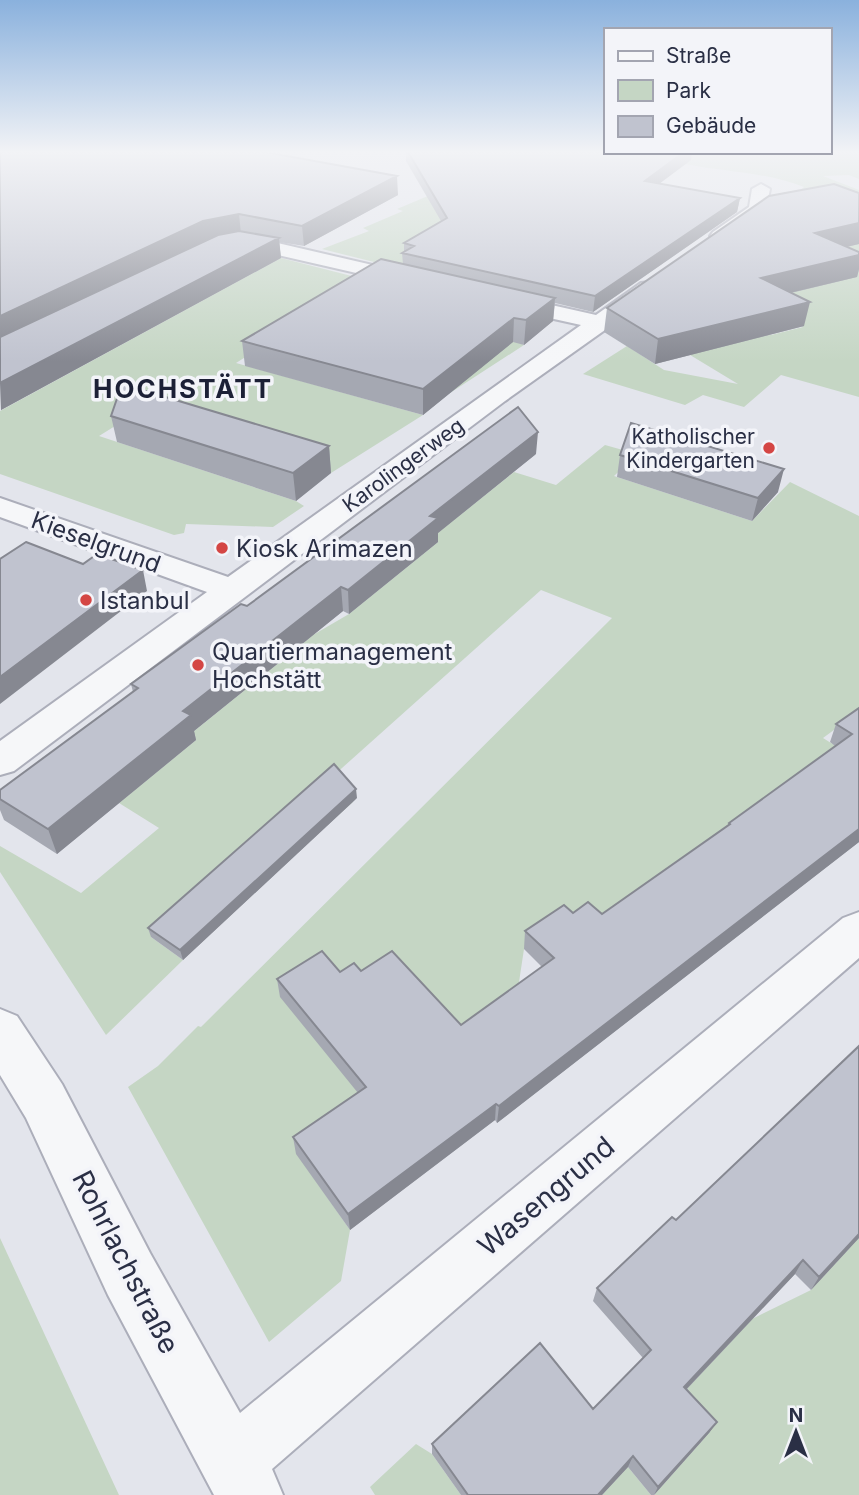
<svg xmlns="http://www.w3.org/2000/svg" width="859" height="1495" viewBox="0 0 859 1495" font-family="Inter,sans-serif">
<rect width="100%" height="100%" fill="#e3e5ec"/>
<path fill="#c5d6c4" d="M 646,152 L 859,152 L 859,179 L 849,175 L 823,176 L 859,190 L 859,217 L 791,198 L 804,187 C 766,172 725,172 685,164 L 690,160 Z
M 435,193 L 524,197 L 406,270 L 322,249 L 369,231 L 363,228 L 403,211 L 397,209 Z
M 859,234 L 859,397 L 781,375 L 744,407 L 703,395 L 685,405 L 583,374 L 627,346 L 664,370 L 738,384 L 662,338 L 771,335 L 803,327 L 728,286 L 783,242 Z
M 281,258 L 379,283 L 524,345 L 450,393 L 266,344 L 236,363 L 423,415 L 331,473 L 136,413 L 99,436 L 296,501 L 304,506 L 273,527 L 186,524 L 184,533 L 174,535 L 0,474 L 0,411 Z
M 605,445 L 637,454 L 614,476 L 752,521 L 790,482 L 859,516 L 859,721 L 842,724 L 823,738 L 855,758 L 599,932 L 524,949 L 516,1002 L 297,1154 L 350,1230 L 341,1281 L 269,1342 L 128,1087 L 158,1066 L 198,1026 L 201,1027 L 612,618 L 541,590 L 323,785 L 353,802 L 323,829 L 292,811 L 151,937 L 183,960 L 106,1035 L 0,872 L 0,846 L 81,893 L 159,828 L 119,803 L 196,740 L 188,736 L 313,635 L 349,614 L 438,542 L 430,539 L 514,472 L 556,485 Z
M 0,1238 L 119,1495 L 0,1495 Z
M 859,1238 L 859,1495 L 654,1495 L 709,1433 L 678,1398 L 752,1319 L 811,1290 Z
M 416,1444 L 432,1454 L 461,1495 L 375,1495 L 370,1487 Z
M 628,1467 L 651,1495 L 602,1495 Z"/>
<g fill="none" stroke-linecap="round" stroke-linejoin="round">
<g stroke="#acaeba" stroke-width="4">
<path id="minor" d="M 761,184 L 770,189 L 765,213 L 727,240 L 713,240 L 710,236 L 713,232 L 749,207 L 752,189 Z
M 229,238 L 256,238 L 420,276 L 424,280 L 420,284 L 413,286 L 256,250 L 222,248 L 219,244 L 222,240 Z
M 649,282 L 657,283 L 660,288 L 657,293 L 505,401 L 14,771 L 0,775 L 0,741 L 207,592 L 0,517 L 0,498 L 228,577 L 581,325 L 495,306 L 492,301 L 495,296 L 503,294 L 596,315 L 641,283 Z
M 859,912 L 859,958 L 272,1469 L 283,1495 L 214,1495 L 108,1295 L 26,1118 L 0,1075 L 0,1009 L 17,1016 L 62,1084 L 150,1253 L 240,1413 L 843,918 Z"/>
</g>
<use href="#minor" fill="#f6f7f9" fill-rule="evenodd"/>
</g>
<path fill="#a5a8b2" d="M 0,152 L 398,195 L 304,246 L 279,242 L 281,258 L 1,410 Z
M 406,152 L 692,152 L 691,160 L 658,184 L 740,198 L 737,212 L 593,312 L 555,303 L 553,321 L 524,345 L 513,342 L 423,415 L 245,366 L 242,341 L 403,264 L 402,253 L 404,252 L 404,243 L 441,221 L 406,161 Z
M 859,193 L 859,244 L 847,247 L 859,252 L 859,269 L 857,277 L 791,293 L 804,326 L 655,364 L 604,332 L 607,308 Z
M 111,416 L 329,446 L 331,473 L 296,501 L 117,442 Z
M 536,454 L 438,533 L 438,542 L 349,614 L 343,611 L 194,731 L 196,740 L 57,854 L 4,820 L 0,810 L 0,790 L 133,692 L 131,684 L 247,606 Z
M 620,455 L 778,492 L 752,521 L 617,477 Z
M 859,708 L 859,842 L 497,1123 L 495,1120 L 350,1230 L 296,1154 L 293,1137 L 358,1093 L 280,997 L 277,979 L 340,972 L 361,971 L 461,1025 L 542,967 L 524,949 L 525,931 L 573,913 L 602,914 L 728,826 L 729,823 L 835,746 L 830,742 L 836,724 Z
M 357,798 L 183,960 L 151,937 L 148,928 Z
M 859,1046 L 859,1238 L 811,1290 L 795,1274 L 687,1389 L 717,1422 L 709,1433 L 654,1495 L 651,1495 L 628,1467 L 602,1495 L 461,1495 L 432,1454 L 432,1444 L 593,1409 L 643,1358 L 593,1301 L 597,1288 L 676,1220 Z"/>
<path fill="#868891" d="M 684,152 L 692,152 L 691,160 L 643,196 L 645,181 Z
M 397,176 L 398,195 L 304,246 L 302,226 Z
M 740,198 L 737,212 L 593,312 L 595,296 Z
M 239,214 L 241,234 L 0,341 L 0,316 L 203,221 Z
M 859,223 L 859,244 L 810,255 L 815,233 Z
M 279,238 L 281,258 L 1,410 L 0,383 Z
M 859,255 L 859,269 L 857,277 L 756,301 L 761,278 Z
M 555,298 L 553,321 L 524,345 L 526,320 Z
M 810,302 L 804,326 L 655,364 L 658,339 Z
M 514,318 L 513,342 L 423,415 L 423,389 Z
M 538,432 L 536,454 L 438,533 L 438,542 L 349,614 L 348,590 L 430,516 Z
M 329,446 L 331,473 L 296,501 L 293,473 Z
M 784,469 L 778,492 L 752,521 L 758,498 Z
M 143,570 L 147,591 L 0,704 L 0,677 Z
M 341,587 L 343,611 L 194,731 L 196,740 L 57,854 L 48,829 L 183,711 Z
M 356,789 L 357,798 L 183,960 L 180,950 Z
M 859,829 L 859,842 L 497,1123 L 499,1106 Z
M 496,1104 L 495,1120 L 350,1230 L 348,1214 Z
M 859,1234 L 859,1238 L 811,1290 L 819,1277 Z
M 803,1260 L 795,1274 L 678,1398 L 684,1387 Z
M 717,1422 L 709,1433 L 654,1495 L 658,1487 Z
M 633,1456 L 628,1467 L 602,1495 L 598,1495 Z"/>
<path fill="#c0c3cf" stroke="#868891" stroke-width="2" d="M 0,152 L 265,152 L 397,176 L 302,226 L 239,214 L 203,221 L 0,316 Z
M 408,152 L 684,152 L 645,181 L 740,198 L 595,296 L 402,253 L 414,246 L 404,243 L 447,218 Z
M 834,184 L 859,193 L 859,223 L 815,233 L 859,252 L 859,255 L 761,278 L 810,302 L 658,339 L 607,308 L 769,196 Z
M 239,231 L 279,238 L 0,383 L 0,337 L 218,235 Z
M 381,259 L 555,298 L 526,320 L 514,318 L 423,389 L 242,341 Z
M 122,384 L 329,446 L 293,473 L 111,416 Z
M 518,407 L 538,432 L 430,516 L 438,518 L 348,590 L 341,587 L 183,711 L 191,715 L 48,829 L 0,799 L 0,790 L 138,688 L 131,684 L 241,604 L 247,606 Z
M 631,423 L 784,469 L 758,498 L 620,455 Z
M 26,542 L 83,564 L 97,554 L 143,570 L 0,677 L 0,559 Z
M 859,708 L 859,829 L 499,1106 L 496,1104 L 348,1214 L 293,1137 L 366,1087 L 277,979 L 322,951 L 340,972 L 354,963 L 361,971 L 392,951 L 461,1025 L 554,958 L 525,931 L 564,905 L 573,913 L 588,902 L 602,914 L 730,824 L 729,823 L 852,734 L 836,724 Z
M 334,764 L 356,789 L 180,950 L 148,928 Z
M 859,1046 L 859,1234 L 819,1277 L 803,1260 L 684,1387 L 717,1422 L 658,1487 L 633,1456 L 598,1495 L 468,1495 L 432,1444 L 540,1343 L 593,1409 L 651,1350 L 597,1288 L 672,1217 L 676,1220 Z"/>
<linearGradient id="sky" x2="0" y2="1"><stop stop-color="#8ab1dd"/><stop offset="0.42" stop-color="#f2f3f6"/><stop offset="1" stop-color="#f2f3f6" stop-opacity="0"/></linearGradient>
<rect width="859" height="362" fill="url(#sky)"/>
<g fill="#d44644" stroke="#f3f4f9" stroke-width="2.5">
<circle cx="769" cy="448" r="7"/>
<circle cx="222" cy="548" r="7"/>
<circle cx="86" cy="600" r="7"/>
<circle cx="198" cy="665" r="7"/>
</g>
<g text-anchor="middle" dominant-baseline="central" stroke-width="7" stroke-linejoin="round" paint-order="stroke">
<g font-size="21" fill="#2a2f45" stroke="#f3f4f9" text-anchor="end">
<text x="755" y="436">Katholischer<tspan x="755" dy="24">Kindergarten</tspan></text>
</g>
<g font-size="21" fill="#2a2f45" stroke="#f3f4f9">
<text transform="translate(403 465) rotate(-36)">Karolingerweg</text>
</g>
<g font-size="24" fill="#2a2f45" stroke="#f3f4f9">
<text transform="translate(96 542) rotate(20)">Kieselgrund</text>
</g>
<g font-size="24" fill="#2a2f45" stroke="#f3f4f9" text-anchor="start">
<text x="236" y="548">Kiosk Arimazen</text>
<text x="100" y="600">Istanbul</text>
<text x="212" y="651">Quartiermanagement<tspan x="212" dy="28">Hochstätt</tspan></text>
</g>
<g font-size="26" font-weight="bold" letter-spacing="2" fill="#1c2036" stroke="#f3f4f9">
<text x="183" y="388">HOCHSTÄTT</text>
</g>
<g font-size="28" fill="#2a2f45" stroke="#f3f4f9">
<text transform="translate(546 1196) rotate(-40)">Wasengrund</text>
<text transform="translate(126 1262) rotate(63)">Rohrlachstraße</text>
</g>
</g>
<rect x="604" y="28" width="228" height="126" fill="#f3f4f9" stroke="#a3a5b1" stroke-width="2"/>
<rect x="618" y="51" width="35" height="10" fill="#f6f7f9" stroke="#a3a5b1" stroke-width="2"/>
<text x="666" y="63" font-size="21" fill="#2a2f45">Straße</text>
<rect x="618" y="80" width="35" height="21" fill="#c5d6c4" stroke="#a3a5b1" stroke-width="2"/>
<text x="666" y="98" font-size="21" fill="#2a2f45">Park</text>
<rect x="618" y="116" width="35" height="21" fill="#c0c3cf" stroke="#a3a5b1" stroke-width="2"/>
<text x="666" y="133" font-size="21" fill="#2a2f45">Gebäude</text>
<g transform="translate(796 1432)" stroke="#f3f4f9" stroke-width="5" paint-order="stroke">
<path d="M0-5L12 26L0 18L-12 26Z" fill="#2a2f45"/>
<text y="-10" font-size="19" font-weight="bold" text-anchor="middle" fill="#2a2f45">N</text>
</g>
</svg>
